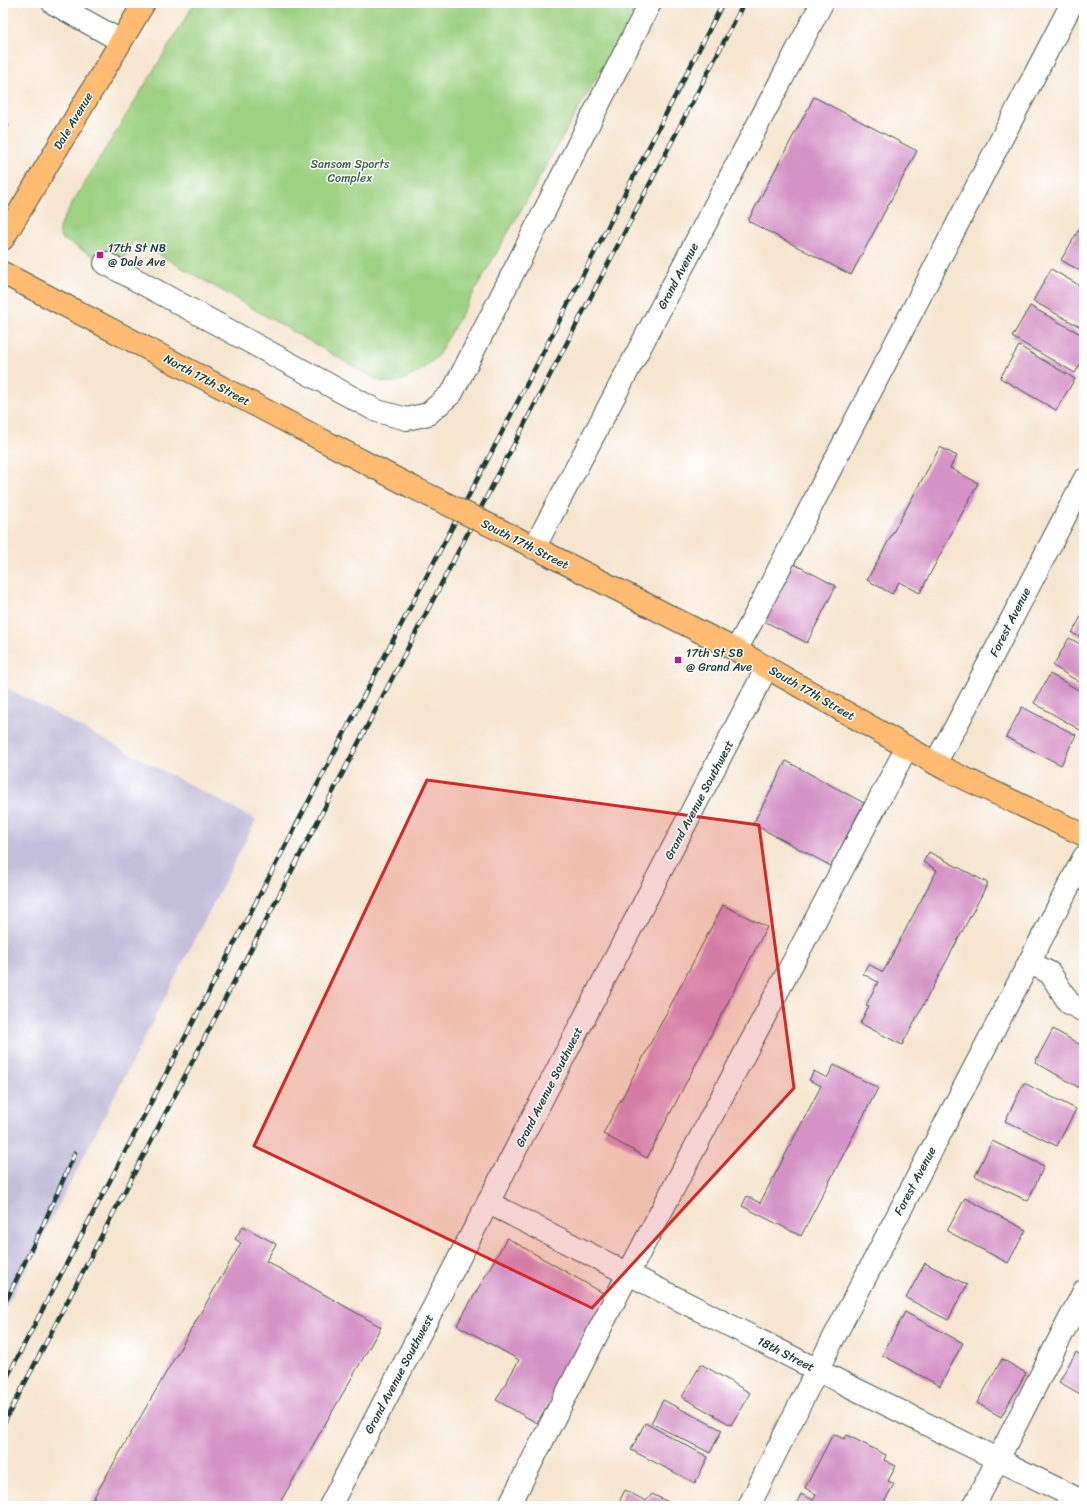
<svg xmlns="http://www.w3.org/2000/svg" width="1087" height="1509" viewBox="0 0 1087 1509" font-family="Sriracha,sans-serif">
<rect width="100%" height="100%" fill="#fff"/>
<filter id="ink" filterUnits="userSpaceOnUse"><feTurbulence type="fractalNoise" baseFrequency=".025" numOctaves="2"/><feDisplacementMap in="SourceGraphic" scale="8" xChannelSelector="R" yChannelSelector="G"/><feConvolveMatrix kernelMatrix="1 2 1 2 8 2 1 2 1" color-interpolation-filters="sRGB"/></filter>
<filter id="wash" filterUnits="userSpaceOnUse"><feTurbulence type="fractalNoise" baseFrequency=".012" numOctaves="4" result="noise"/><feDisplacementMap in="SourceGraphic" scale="16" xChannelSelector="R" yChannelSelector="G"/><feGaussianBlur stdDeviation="0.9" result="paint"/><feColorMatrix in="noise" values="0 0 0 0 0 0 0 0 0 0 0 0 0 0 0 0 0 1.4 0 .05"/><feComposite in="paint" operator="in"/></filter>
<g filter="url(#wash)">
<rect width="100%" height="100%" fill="#f6e5cf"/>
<path fill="#c4c0db" d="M 3,686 L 256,820 L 3,1314 Z"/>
<path fill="#9dd283" stroke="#5e885c" d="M 195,3 L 639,3 L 437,357 C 422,369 404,386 383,382 C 377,380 369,375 363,372 L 134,240 L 118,269 L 61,238 L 59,228 L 70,207 Z"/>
<g id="blocks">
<path fill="#d492c6" d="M 814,97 L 917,151 L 851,275 L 748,221 Z
M 3,122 L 9,125 L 3,136 Z
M 1084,221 L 1084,273 L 1061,260 Z
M 1051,269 L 1084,288 L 1084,329 L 1033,301 Z
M 1030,306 L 1084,336 L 1084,358 L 1075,373 L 1012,337 Z
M 1019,346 L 1075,379 L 1056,410 L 1000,378 Z
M 940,447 L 957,456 L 950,468 L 978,483 L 920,593 L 899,582 L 892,594 L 867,580 Z
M 792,563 L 836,586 L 807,643 L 762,620 Z
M 1084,611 L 1084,639 L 1072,633 Z
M 1069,638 L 1084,646 L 1084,685 L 1053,666 Z
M 1050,674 L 1084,693 L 1084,724 L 1080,730 L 1034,703 Z
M 1022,707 L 1076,735 L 1061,765 L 1006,737 Z
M 786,761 L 864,803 L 831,866 L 753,824 Z
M 929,852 L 988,883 L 902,1045 L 860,1023 L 869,1006 L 866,1005 L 878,982 L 863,974 L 868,964 L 883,972 L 937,870 L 923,862 Z
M 723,905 L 767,927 L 647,1158 L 603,1134 Z
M 1053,1029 L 1084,1047 L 1083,1090 L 1035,1062 Z
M 834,1065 L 878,1088 L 801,1236 L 742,1206 L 747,1196 L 760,1203 L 821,1086 L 809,1080 L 814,1071 L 827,1078 Z
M 1024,1083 L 1076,1109 L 1057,1146 L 1005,1121 Z
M 992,1141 L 1044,1166 L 1028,1201 L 975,1176 Z
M 965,1198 L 1026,1230 L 1008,1263 L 947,1231 Z
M 243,1226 L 276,1244 L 266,1261 L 381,1327 L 278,1506 L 89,1506 L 241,1243 L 235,1239 Z
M 507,1238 L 610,1297 L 537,1423 L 496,1400 L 519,1360 L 457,1325 Z
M 925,1263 L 967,1285 L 948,1320 L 906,1298 Z
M 905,1312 L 963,1343 L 940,1386 L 882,1355 Z
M 1076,1352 L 1084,1357 L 1084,1396 L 1059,1382 Z
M 1002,1359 L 1026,1373 L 1001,1417 L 977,1403 Z
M 701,1364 L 750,1393 L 731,1425 L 682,1397 Z
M 663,1400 L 722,1430 L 710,1453 L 651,1423 Z
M 645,1423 L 708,1457 L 695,1483 L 631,1450 Z
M 833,1434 L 844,1439 L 847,1435 L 886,1455 L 884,1460 L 896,1466 L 888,1481 L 894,1484 L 882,1506 L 795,1506 L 801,1494 L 813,1500 L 816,1494 L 805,1488 Z
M 625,1490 L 646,1501 L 652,1494 L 677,1506 L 617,1506 Z"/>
</g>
</g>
<g filter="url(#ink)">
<use href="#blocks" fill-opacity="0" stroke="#3f564b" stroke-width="1"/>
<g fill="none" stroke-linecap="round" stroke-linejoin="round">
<g stroke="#3f564b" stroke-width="24">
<path id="minor" d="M 53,3 L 121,41
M 105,263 L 377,411 L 407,419 L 428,414 L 452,393 L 650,3
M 534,548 L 822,3
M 736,650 L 751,623 L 850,431 L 1072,3
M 935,763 L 955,728 L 1084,480
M 1029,962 L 1050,973 L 1069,1003 L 1084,1011
M 489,1203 L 839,1381 L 1084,1502
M 330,1506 L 767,667
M 509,1506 L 628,1274 L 907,747
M 749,1506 L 817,1370 L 1084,857
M 974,1506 L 1084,1291"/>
</g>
<g stroke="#3f564b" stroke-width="24">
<path id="major" d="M 3,239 L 144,3
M 3,273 L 412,487
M 512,536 L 736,650 L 947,770 L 1084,835"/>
</g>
<use href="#minor" stroke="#fff" stroke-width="22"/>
<use href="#major" stroke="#ffbb71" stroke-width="22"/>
<g stroke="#1f3d34" stroke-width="4.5">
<path id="rail" d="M 3,1307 L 44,1223 L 75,1153
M 3,1385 L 500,436 L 723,3
M 3,1425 L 744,3"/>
</g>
<use href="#rail" stroke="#fff" stroke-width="3" stroke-dasharray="9" stroke-linecap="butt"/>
<g stroke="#3f564b" stroke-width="24" stroke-linecap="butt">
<path id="major-bridge" d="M 412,487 L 512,536"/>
</g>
<use href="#major-bridge" stroke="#ffbb71" stroke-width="22"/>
</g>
</g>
<path fill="#d62828" fill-opacity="0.2" stroke="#d62828" stroke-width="3" stroke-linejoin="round" d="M 427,780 L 759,825 L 794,1088 L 592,1308 L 254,1146 Z"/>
<g fill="#b5179e" stroke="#fff" stroke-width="1.5">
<rect x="96" y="251" width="8" height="8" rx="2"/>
<rect x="674" y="656" width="8" height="8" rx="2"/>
</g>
<g text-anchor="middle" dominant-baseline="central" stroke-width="3" stroke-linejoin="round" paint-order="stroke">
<g font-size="12" fill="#1f3d34" stroke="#fff">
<text transform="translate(73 121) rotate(-59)">Dale Avenue</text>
<text transform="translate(678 276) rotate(-62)">Grand Avenue</text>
<text transform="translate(207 380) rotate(28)">North 17th Street</text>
<text transform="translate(525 544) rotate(27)">South 17th Street</text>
<text transform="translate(1010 622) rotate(-63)">Forest Avenue</text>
<text transform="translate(812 693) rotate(30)">South 17th Street</text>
<text transform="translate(699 800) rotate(-62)">Grand Avenue Southwest</text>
<text transform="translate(549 1087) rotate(-63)">Grand Avenue Southwest</text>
<text transform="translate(915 1181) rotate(-62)">Forest Avenue</text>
<text transform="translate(786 1354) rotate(27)">18th Street</text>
<text transform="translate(399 1374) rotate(-62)">Grand Avenue Southwest</text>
</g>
<g font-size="12" fill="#3e6248" stroke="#fff">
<text x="350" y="164">Sansom Sports<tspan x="350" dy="14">Complex</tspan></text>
</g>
<g font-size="12" fill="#1f3d34" stroke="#fff" text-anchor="start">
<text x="108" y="248">17th St NB<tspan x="108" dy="14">@ Dale Ave</tspan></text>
<text x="686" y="653">17th St SB<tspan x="686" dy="14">@ Grand Ave</tspan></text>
</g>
</g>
<rect width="1087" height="1509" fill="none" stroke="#fff" stroke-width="16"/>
</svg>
